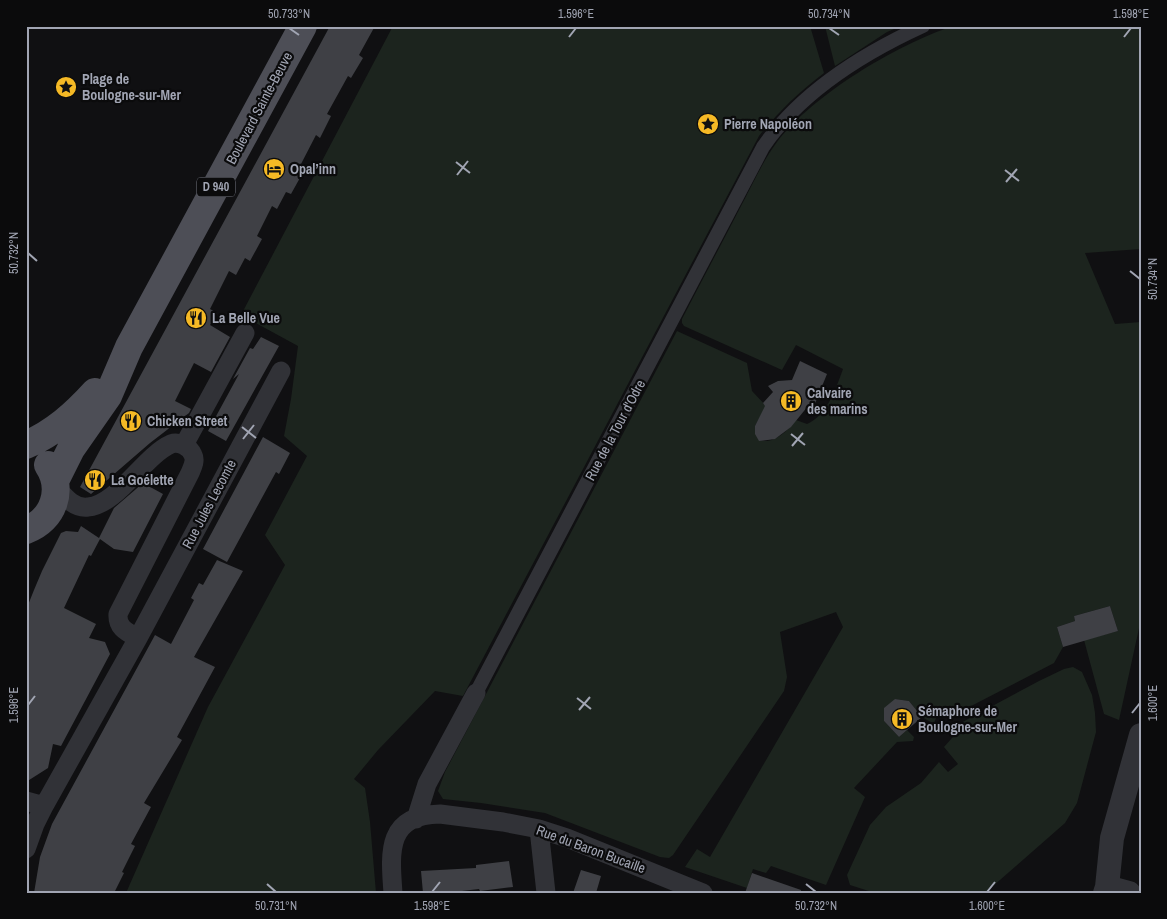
<svg xmlns="http://www.w3.org/2000/svg" width="1167" height="919" viewBox="0 0 1167 919" font-family="'Archivo Narrow',sans-serif">
<rect width="100%" height="100%" fill="#101012"/>
<path fill="#1c241e" d="M 393,26 L 810,26 L 824,73 C 798,93 779,111 759,136 L 463,696 L 435,691 L 378,750 L 354,779 L 365,788 L 370,822 L 376,893 L 126,893 L 208,707 L 285,565 L 265,535 L 307,456 L 284,436 L 291,399 L 298,346 L 241,315 Z
M 825,26 L 901,26 L 887,32 L 835,66 Z
M 953,26 L 1141,26 L 1141,249 L 1085,253 L 1115,324 L 1141,322 L 1141,619 L 1119,720 L 1104,714 L 1084,640 L 1118,631 L 1110,606 L 1074,616 L 1075,621 L 1057,627 L 1063,647 L 1054,663 L 948,718 L 939,708 L 934,724 L 922,717 L 909,701 L 895,699 L 884,721 L 899,737 L 907,730 L 914,737 L 913,741 L 897,742 L 854,788 L 865,797 L 826,885 L 771,866 L 766,873 L 753,869 L 747,888 L 685,867 L 697,849 L 710,857 L 843,627 L 836,612 L 780,632 L 787,677 L 784,691 L 673,855 L 669,858 L 660,857 L 545,813 L 481,803 L 443,799 L 438,791 L 445,772 L 677,331 L 747,363 L 752,391 L 766,406 L 755,426 L 759,440 C 773,445 788,431 796,420 L 807,424 C 827,416 836,388 843,369 L 796,345 L 782,370 L 684,326 L 682,323 L 682,319 C 701,282 721,245 740,208 C 752,186 762,162 777,142 C 814,94 896,45 953,26 Z
M 1073,667 L 1082,672 L 1092,695 L 1095,713 L 1096,732 L 1077,803 L 1065,823 L 985,893 L 875,893 L 850,885 L 847,875 L 870,825 L 886,807 L 921,783 L 939,762 L 948,772 L 958,764 L 944,747 L 960,729 L 957,725 L 1039,681 L 1064,669 Z"/>
<path fill="#3f4045" d="M 330,26 L 375,26 L 359,55 L 363,58 L 351,78 L 348,76 L 327,114 L 331,116 L 320,138 L 316,135 L 301,164 L 306,167 L 291,194 L 286,192 L 277,209 L 272,206 L 257,236 L 262,239 L 250,261 L 245,258 L 236,275 L 229,271 L 210,309 L 217,313 L 210,325 L 230,337 L 211,372 L 194,363 L 175,401 L 191,409 L 189,413 L 150,443 L 91,494 L 80,487 Z
M 261,337 L 279,346 L 226,441 L 208,431 L 239,374 L 233,379 L 250,348 L 253,349 Z
M 800,361 L 827,374 L 814,406 L 808,406 L 791,427 L 775,439 L 759,441 L 755,434 L 755,426 L 765,406 L 763,403 L 773,392 L 768,386 L 778,381 L 792,380 Z
M 263,437 L 290,453 L 279,474 L 276,472 L 227,562 L 203,549 Z
M 143,483 L 163,494 L 133,552 L 114,549 L 100,539 L 91,556 L 89,555 L 64,608 L 96,624 L 89,638 L 105,642 L 110,654 L 61,746 L 53,744 L 48,768 L 26,782 L 26,610 L 34,590 L 42,571 L 61,533 L 66,531 L 78,532 L 81,526 L 99,538 L 114,508 Z
M 217,560 L 243,571 L 194,657 L 215,667 L 177,737 L 182,740 L 144,803 L 151,807 L 131,844 L 135,846 L 122,872 L 124,873 L 114,893 L 34,893 L 40,857 L 52,824 L 155,635 L 171,644 L 194,600 L 191,598 L 199,583 L 203,585 Z
M 1110,606 L 1118,631 L 1063,647 L 1057,627 L 1075,621 L 1074,616 Z
M 895,699 L 909,701 L 922,717 L 899,737 L 884,721 L 884,708 Z
M 509,861 L 513,887 L 480,891 L 479,889 L 445,893 L 423,893 L 421,871 L 476,868 L 476,865 Z
M 581,870 L 601,876 L 596,893 L 573,893 Z
M 752,873 L 801,890 L 801,893 L 745,893 Z"/>
<g fill="none" stroke-linecap="round" stroke-linejoin="round">
<path stroke="#313237" stroke-width="14" d="M 476,693 L 763,147 C 800,93 864,53 923,26"/>
<path stroke="#313237" stroke-width="19" d="M 184,445 L 245,333
M 56,487 C 64,496 74,509 88,507 C 117,505 144,456 171,444 C 179,441 190,447 193,455 C 196,461 192,468 190,473 L 118,614 C 117,628 127,632 138,638
M 26,801 L 44,806
M 416,819 L 427,784 L 476,693
M 539,829 L 546,893
M 26,849 L 35,824 L 44,806 L 138,638 L 281,371
M 393,893 C 390,852 386,815 440,814 L 503,822 L 539,829 L 567,838 L 703,893"/>
<path stroke="#313237" stroke-width="24" d="M 1107,887 L 1129,893
M 1105,893 L 1107,887 L 1112,838 L 1141,735"/>
<path stroke="#4d4e56" stroke-width="28" d="M 26,445 C 54,433 75,414 95,392
M 55,481 L 71,449 L 108,396 L 129,347 L 303,26
M 26,530 C 54,520 64,489 48,465"/>
</g>
<path fill="none" stroke="#a1a5b3" stroke-width="2" d="M 289,28 L 299,35M 829,28 L 839,35M 569,37 L 576,28M 1124,37 L 1131,28M 456,162 L 470,173M 1005,170 L 1019,181M 457,175 L 468,161M 1006,182 L 1017,169M 28,253 L 37,261M 1130,271 L 1140,279M 242,427 L 256,438M 791,434 L 805,445M 243,439 L 254,425M 792,446 L 803,433M 577,698 L 591,709M 28,705 L 35,696M 579,710 L 590,697M 1132,713 L 1140,703M 267,884 L 276,892M 806,884 L 816,892M 432,892 L 440,882M 987,892 L 995,882"/>
<defs>
<g id="sight-disc" transform="scale(1.125)"><circle r="9.5" fill="#f5b925" stroke="#0b0b0c"/><path d="M0-6L1.8-2.2L6-1.7L2.9 1.2L3.7 5.4L0 3.3L-3.7 5.4L-2.9 1.2L-6-1.7L-1.8-2.2Z" fill="#111"/></g>
<g id="hotel-disc" transform="scale(1.125)"><circle r="9.5" fill="#f5b925" stroke="#0b0b0c"/><path d="M-6-4.5h1.5V1H6V5H4.5V3h-9V5H-6ZM-4 0a1.8 1.8 0 1 1 3.6 0ZM.5 0V-2.5h3Q6-2.5 6 0Z" fill="#111"/></g>
<g id="restaurant-disc" transform="scale(1.125)"><circle r="9.5" fill="#f5b925" stroke="#0b0b0c"/><path d="M-5-6h1v4h1v-4h1v4h1v-4h1v5L-1.5 .5V6h-2V.5L-5-1ZM5-6V6H3V1.5H1.5Q1.5-4 5-6Z" fill="#111"/></g>
<g id="building-disc" transform="scale(1.125)"><circle r="9.5" fill="#f5b925" stroke="#0b0b0c"/><path d="M-4-6H4V6H1V3H-1V6H-4ZM-2.5-4.3h1.7v1.8h-1.7ZM.8-4.3h1.7v1.8H.8ZM-2.5-1h1.7V.8h-1.7ZM.8-1h1.7V.8H.8Z" fill="#111"/></g>
</defs>
<g fill-rule="evenodd">
<use href="#sight-disc" x="66" y="87"/>
<use href="#sight-disc" x="708" y="124"/>
<use href="#hotel-disc" x="274" y="169"/>
<use href="#restaurant-disc" x="196" y="318"/>
<use href="#building-disc" x="791" y="401"/>
<use href="#restaurant-disc" x="131" y="421"/>
<use href="#restaurant-disc" x="95" y="480"/>
<use href="#building-disc" x="902" y="719"/>
</g>
<g text-anchor="middle" dominant-baseline="central" stroke-width="4.5" stroke-linejoin="round" paint-order="stroke">
<rect fill="#0b0b0c" stroke="#747781" stroke-width="1" x="197" y="177.5" width="38" height="19" rx="4"/>
<g font-size="12" font-weight="bold" fill="#a1a5b3">
<text x="216" y="187">D 940</text>
</g>
<g font-size="14" font-weight="bold" fill="#a1a5b3" stroke="#0b0b0c" text-anchor="start">
<text x="82" y="79">Plage de<tspan x="82" dy="16">Boulogne-sur-Mer</tspan></text>
<text x="724" y="124">Pierre Napoléon</text>
<text x="290" y="169">Opal’inn</text>
<text x="212" y="318">La Belle Vue</text>
<text x="807" y="393">Calvaire<tspan x="807" dy="16">des marins</tspan></text>
<text x="147" y="421">Chicken Street</text>
<text x="111" y="480">La Goélette</text>
<text x="918" y="711">Sémaphore de<tspan x="918" dy="16">Boulogne-sur-Mer</tspan></text>
</g>
<g font-size="14" fill="#a1a5b3" stroke="#0b0b0c">
<text transform="translate(259 108) rotate(-62)">Boulevard Sainte-Beuve</text>
<text transform="translate(615 430) rotate(-62)">Rue de la Tour d'Odre</text>
<text transform="translate(209 504) rotate(-62)">Rue Jules Lecomte</text>
<text transform="translate(591 849) rotate(20)">Rue du Baron Bucaille</text>
</g>
</g>
<rect width="1167" height="919" fill="none" stroke="#0b0b0c" stroke-width="55"/>
<rect x="28" y="28" width="1112" height="864" fill="none" stroke="#a1a5b3" stroke-width="2"/>
<g font-size="12" text-anchor="middle" fill="#a1a5b3">
<text x="289" y="18">50.733°N</text>
<text x="576" y="18">1.596°E</text>
<text x="829" y="18">50.734°N</text>
<text x="1131" y="18">1.598°E</text>
<text transform="translate(14 253) rotate(-90)" y="4">50.732°N</text>
<text transform="translate(1153 279) rotate(-90)" y="4">50.734°N</text>
<text transform="translate(1153 703) rotate(-90)" y="4">1.600°E</text>
<text transform="translate(14 705) rotate(-90)" y="4">1.596°E</text>
<text x="276" y="910">50.731°N</text>
<text x="432" y="910">1.598°E</text>
<text x="816" y="910">50.732°N</text>
<text x="987" y="910">1.600°E</text>
</g>
</svg>
